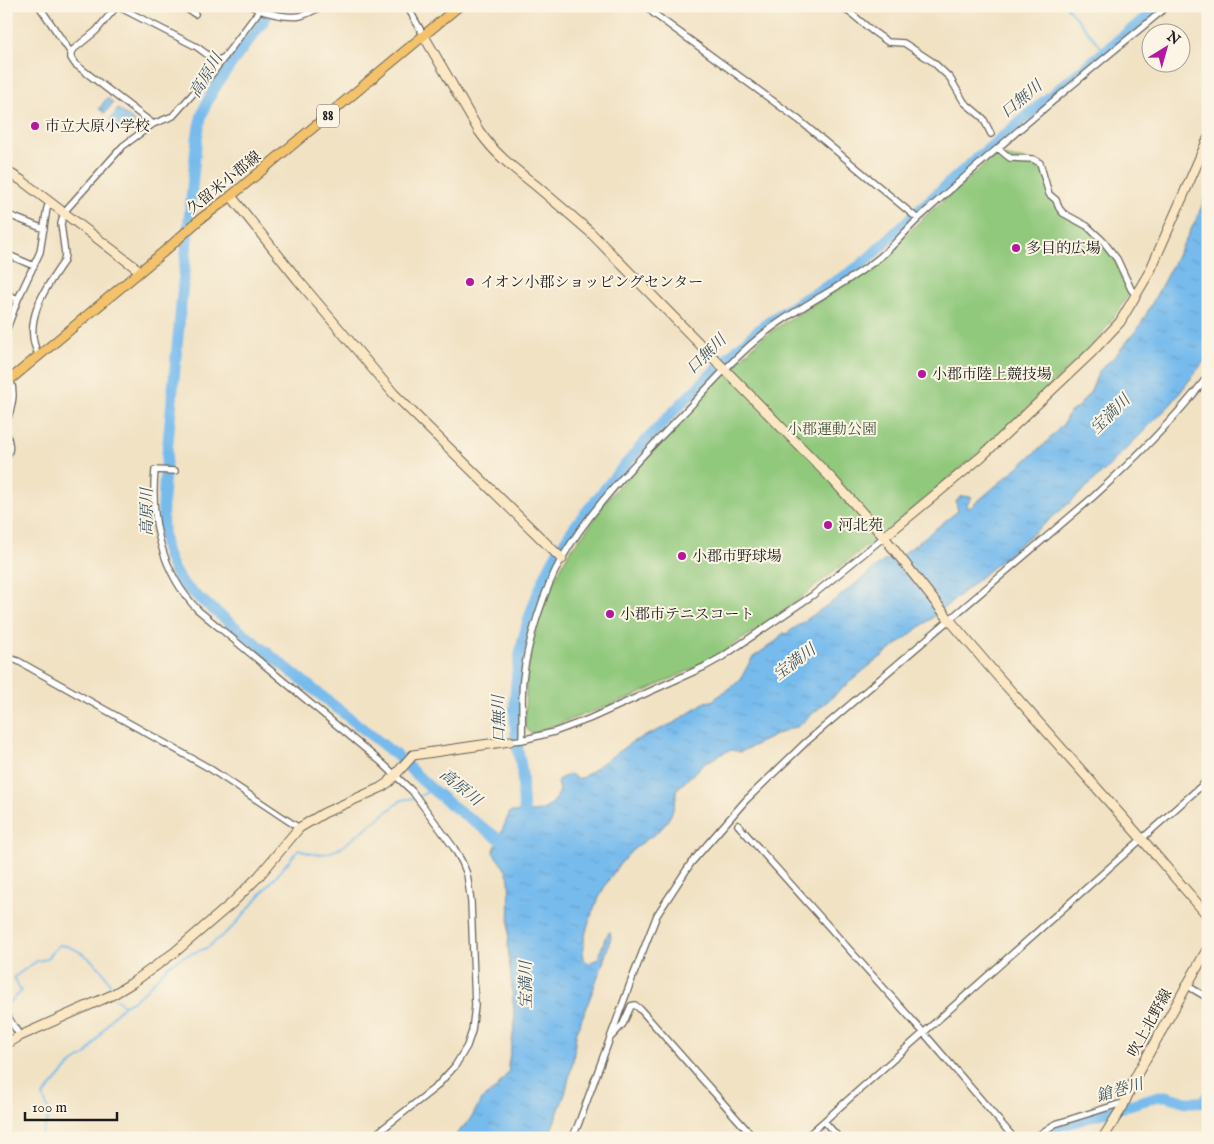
<svg xmlns="http://www.w3.org/2000/svg" width="1214" height="1144" viewBox="0 0 1214 1144" font-family="'IM FELL English','Noto Serif JP',serif">
<defs>
<pattern id="water-ripples" width="26" height="14" patternUnits="userSpaceOnUse" patternTransform="scale(1.25)"><rect width="26" height="14" fill="#77bbed"/><path d="M2 4q2-2 4 0t4 0M15 11q2-2 4 0t4 0" fill="none" stroke="#66a0cb"/></pattern>
</defs>
<rect width="100%" height="100%" fill="#fcf5e5"/>
<filter id="ink" filterUnits="userSpaceOnUse"><feTurbulence type="fractalNoise" baseFrequency=".02" numOctaves="2"/><feDisplacementMap in="SourceGraphic" scale="10" xChannelSelector="R" yChannelSelector="G"/><feConvolveMatrix kernelMatrix="1 2 1 2 8 2 1 2 1" color-interpolation-filters="sRGB"/></filter>
<filter id="wash" filterUnits="userSpaceOnUse"><feTurbulence type="fractalNoise" baseFrequency=".0096" numOctaves="4" result="noise"/><feDisplacementMap in="SourceGraphic" scale="20" xChannelSelector="R" yChannelSelector="G"/><feGaussianBlur stdDeviation="1.12" result="paint"/><feColorMatrix in="noise" values="0 0 0 0 0 0 0 0 0 0 0 0 0 0 0 0 0 1.4 0 .05"/><feComposite in="paint" operator="in"/></filter>
<g filter="url(#wash)">
<rect width="100%" height="100%" fill="#f1e2c4"/>
<path fill="#90c87b" stroke="#56724c" d="M 998,153 C 1012,161 1028,157 1040,166 L 1057,207 L 1092,232 L 1115,259 L 1129,294 L 1101,335 L 1068,369 L 989,444 L 896,523 L 777,616 L 709,661 L 635,696 L 531,734 L 525,726 L 526,679 L 536,626 L 553,583 L 569,552 L 595,519 L 604,503 L 641,460 L 695,403 L 761,339 L 785,322 L 858,277 L 882,258 L 924,217 Z"/>
<path fill="url(#water-ripples)" stroke="#4a6c84" d="M 107,98 L 113,103 L 105,113 L 99,109 Z
M 118,109 L 136,123 L 128,134 L 110,120 Z
M 1208,191 L 1208,356 L 1172,403 L 1107,468 L 1073,500 L 933,617 L 864,670 L 797,727 L 790,728 L 741,752 L 731,750 L 725,752 L 705,763 L 676,790 C 677,805 669,824 656,833 C 649,838 641,843 634,849 C 625,857 614,871 608,881 C 597,899 577,942 585,961 L 589,963 L 598,959 L 605,938 L 610,931 L 611,937 L 601,969 L 576,1034 L 573,1061 L 565,1094 L 548,1138 L 453,1138 L 472,1117 L 481,1100 L 496,1089 L 509,1071 L 508,1066 L 515,1023 L 508,945 C 509,936 511,882 508,875 C 505,867 497,859 493,852 L 510,812 C 533,812 550,816 560,790 L 557,783 L 559,779 L 571,774 L 577,779 L 583,777 L 632,742 L 676,722 L 705,702 L 712,701 L 740,680 L 752,658 L 779,639 L 779,637 L 784,633 L 786,634 L 839,597 L 885,560 L 902,555 L 958,511 L 956,502 L 961,496 L 972,497 L 966,506 L 967,508 L 971,507 L 1045,444 L 1064,423 L 1068,414 L 1079,406 L 1091,391 L 1099,371 L 1115,356 L 1140,326 L 1196,220 Z"/>
<g fill="none" stroke-linecap="round" stroke-linejoin="round">
<path stroke="#77bbed" stroke-width="2" d="M 1066,6 L 1105,52
M 419,797 L 432,789
M 114,998 L 124,1005
M 6,1005 L 21,992 L 14,977 L 37,961 L 46,959 L 59,945 C 80,946 108,970 112,991
M 40,1138 L 50,1115 L 43,1096 L 71,1064 L 87,1054 L 113,1016 L 124,1005 L 134,1000 L 143,993 L 169,965 L 182,957 L 207,948 L 234,926 L 299,849 C 313,857 328,855 342,847 L 402,800 L 414,798"/>
<path stroke="#77bbed" stroke-width="11" d="M 272,6 L 265,19 C 246,45 216,80 204,109 C 197,127 196,148 194,167 L 164,485 C 162,519 159,551 180,580 C 187,590 200,598 209,606 L 401,759 C 433,795 472,820 511,847
M 530,826 C 519,808 525,786 521,766 C 506,699 519,630 549,568 C 561,543 578,521 596,500 C 626,462 657,427 692,393 C 717,369 741,343 769,322 C 798,299 834,286 863,263 C 877,251 889,238 903,225 C 922,207 941,190 960,173 C 1025,116 1093,61 1160,6
M 1042,1138 L 1049,1131 L 1063,1125 L 1159,1096 L 1167,1096 L 1186,1102 L 1204,1102 L 1208,1095"/>
</g>
</g>
<g filter="url(#ink)">
<g fill="none" stroke-linecap="round" stroke-linejoin="round">
<g stroke="#676157" stroke-width="8">
<path id="street" d="M 39,6 L 71,53
M 117,6 L 96,31 L 74,49 L 71,53 L 71,58 L 75,64 L 153,124
M 117,6 L 197,47 L 216,61 L 225,57
M 182,6 L 195,14
M 251,6 C 262,13 288,18 300,16 C 308,14 315,10 322,6
M 407,6 L 424,36
M 647,6 L 653,13 L 799,120 L 918,219
M 839,6 L 852,14 L 871,30 L 888,42 L 904,43 L 933,62 L 950,78 L 964,102 L 983,118 L 991,134
M 999,149 L 1010,158 L 1033,159 L 1040,163 L 1049,194 L 1056,200 L 1059,208 L 1063,213 L 1087,226 L 1103,241 L 1117,259 L 1131,289 L 1136,296
M 6,214 L 44,229
M 6,254 L 34,266
M 6,294 L 18,299
M 6,331 L 18,299 L 40,252 L 47,208 L 50,202
M 39,356 C 21,323 45,288 64,261 L 65,254 L 61,224 L 64,212 L 123,146 L 153,124 L 173,116 L 199,87 L 205,83 L 259,11
M 6,425 C 10,409 17,396 10,379
M 6,432 C 9,441 12,450 6,457
M 175,471 L 155,470 C 150,521 162,573 198,610 L 381,762 L 412,791 L 454,848 L 462,862 L 467,874 L 471,902 L 475,1006 L 472,1031 L 467,1046 L 455,1066 L 436,1087 L 371,1138
M 6,657 L 18,661 L 209,768 L 299,828
M 522,740 C 523,720 521,699 523,679 C 527,643 544,589 562,558 C 591,508 639,459 679,418 C 707,389 734,357 766,332 C 802,304 845,286 880,257 C 895,245 906,230 920,217 C 1000,144 1084,75 1168,6
M 510,741 L 522,740 L 554,732 L 589,719 L 704,667 L 722,657 L 813,595 L 884,537
M 738,825 L 923,1032 L 1014,1138
M 1186,985 L 1208,998
M 6,1014 L 20,1036
M 611,1037 L 623,1024 L 631,1006 L 635,1005 L 640,1009 L 754,1138
M 824,1121 L 839,1138
M 572,1138 L 578,1125 L 630,984 L 657,915 L 691,863 L 746,800 L 805,743 L 1093,497 C 1135,459 1174,420 1208,376
M 805,1138 L 1208,780
M 1034,1138 L 1055,1124 L 1119,1104 L 1123,1106"/>
</g>
<g stroke="#676157" stroke-width="11">
<path id="secondary" d="M 424,36 L 479,131 C 496,155 511,166 534,184 C 553,200 572,216 590,232 L 833,480 L 884,537 L 948,618 L 994,672 L 1141,838 L 1208,916
M 6,171 L 21,180 L 140,271
M 231,196 L 298,280 L 394,394 L 562,559
M 884,537 L 981,457 L 1091,353 L 1120,322 L 1150,271 L 1208,139
M 6,1044 L 20,1036 L 112,995 L 132,983 L 175,952 L 232,903 L 259,876 L 299,828 L 324,813 L 380,788 L 389,782 L 413,755 L 510,741
M 1103,1138 L 1123,1106 L 1136,1076 L 1208,948"/>
</g>
<g stroke="#676157" stroke-width="11">
<path id="primary" d="M 6,383 L 167,249 L 199,220 L 231,196 L 459,6"/>
</g>
<use href="#street" stroke="#fff" stroke-width="5.5"/>
<use href="#secondary" stroke="#fbe7c3" stroke-width="9"/>
<use href="#primary" stroke="#f4c26a" stroke-width="9"/>
</g>
</g>
<g fill="#b5179e" stroke="#fcf5e5" stroke-width="2">
<circle cx="35" cy="126" r="5"/>
<circle cx="1016" cy="248" r="5"/>
<circle cx="470" cy="282" r="5"/>
<circle cx="922" cy="374" r="5"/>
<circle cx="828" cy="525" r="5"/>
<circle cx="682" cy="556" r="5"/>
<circle cx="610" cy="614" r="5"/>
</g>
<g text-anchor="middle" dominant-baseline="central" stroke-width="4" stroke-linejoin="round" paint-order="stroke">
<rect fill="#fcf5e5" stroke="#5f5d58" stroke-width="1" x="317" y="104.5" width="22" height="23" rx="4"/>
<g font-size="14" font-weight="bold" fill="#1c1c1c">
<text x="328" y="116">88</text>
</g>
<g font-size="15" fill="#1c1c1c" stroke="#fcf5e5" text-anchor="start">
<text x="45" y="126">市立大原小学校</text>
<text x="1026" y="248">多目的広場</text>
<text x="480" y="282">イオン小郡ショッピングセンター</text>
<text x="932" y="374">小郡市陸上競技場</text>
<text x="838" y="525">河北苑</text>
<text x="692" y="556">小郡市野球場</text>
<text x="620" y="614">小郡市テニスコート</text>
</g>
<g font-size="15" fill="#1c1c1c" stroke="#fcf5e5">
<text transform="translate(224 183) rotate(-39)">久留米小郡線</text>
<text transform="translate(1150 1023) rotate(-61)">吹上北野線</text>
</g>
<g font-size="15" fill="#45583d" stroke="#fcf5e5">
<text x="832" y="429">小郡運動公園</text>
</g>
<g font-size="16" font-style="italic" fill="#3c5465" stroke="#fcf5e5">
<text transform="translate(207 76) rotate(-59)">高原川</text>
<text transform="translate(1022 100) rotate(-40)">口無川</text>
<text transform="translate(707 355) rotate(-45)">口無川</text>
<text transform="translate(1111 415) rotate(-45)">宝満川</text>
<text transform="translate(148 512) rotate(-90)">高原川</text>
<text transform="translate(795 663) rotate(-37)">宝満川</text>
<text transform="translate(500 719) rotate(-91)">口無川</text>
<text transform="translate(460 788) rotate(39)">高原川</text>
<text transform="translate(527 985) rotate(-90)">宝満川</text>
<text transform="translate(1120 1091) rotate(-16)">鎗巻川</text>
</g>
</g>
<rect width="1214" height="1144" fill="none" stroke="#fcf5e5" stroke-width="25"/>
<g transform="translate(1166 48) rotate(37)"><circle r="24" fill="#fcf5e5" stroke="#a29e95"/>
<path d="M0-4L9 19L0 12L-9 19Z" fill="#b5179e"/>
<text y="-8" font-size="14" font-weight="bold" text-anchor="middle" fill="#1c1c1c">N</text>
</g>
<path d="M25 1112v8h92v-8" fill="none" stroke="#1c1c1c" stroke-width="2.5"/>
<text x="32" y="1112" font-size="15" fill="#1c1c1c" stroke="#fcf5e5" stroke-width="4" paint-order="stroke">100 m</text>
</svg>
